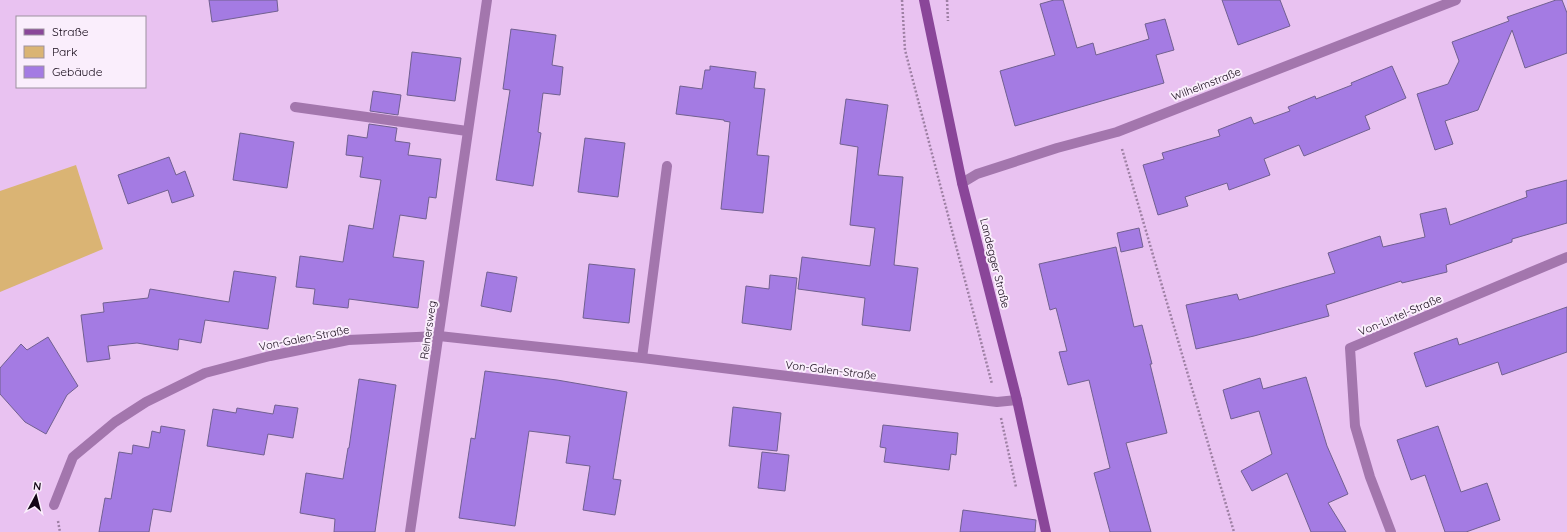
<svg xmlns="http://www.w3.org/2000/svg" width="1567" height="532" viewBox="0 0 1567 532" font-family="Quicksand,sans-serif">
<rect width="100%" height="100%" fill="#e9c2f1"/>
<path fill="#dab474" d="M 76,165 L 103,249 L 0,292 L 0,191 Z"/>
<path fill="#a47be3" stroke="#716090" d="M 209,0 L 277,0 L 278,11 L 212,22 Z
M 1054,0 L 1063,0 L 1077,48 L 1093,43 L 1096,55 L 1149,39 L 1145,24 L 1165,19 L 1174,50 L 1156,55 L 1164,83 L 1015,126 L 1000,71 L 1055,55 L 1040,4 Z
M 1222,0 L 1280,0 L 1290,26 L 1238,45 Z
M 1556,0 L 1562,0 L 1567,13 L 1567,53 L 1525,68 L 1512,30 L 1478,110 L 1445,121 L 1453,144 L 1435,150 L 1417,94 L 1448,84 L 1459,61 L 1452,42 L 1509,21 L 1507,17 Z
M 511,29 L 556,35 L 552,65 L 563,67 L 560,95 L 543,93 L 538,132 L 541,133 L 533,186 L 496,180 L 510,90 L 503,89 Z
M 412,52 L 461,58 L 455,101 L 407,95 Z
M 710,66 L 756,72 L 754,88 L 765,89 L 757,155 L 769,156 L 763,213 L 721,209 L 730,122 L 724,121 L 724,120 L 676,114 L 680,86 L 702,89 L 705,70 L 710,70 Z
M 1392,66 L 1406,98 L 1365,116 L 1370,129 L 1304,156 L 1299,145 L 1264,159 L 1270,175 L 1229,190 L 1227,183 L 1185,197 L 1188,206 L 1158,215 L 1143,165 L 1164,159 L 1162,153 L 1220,136 L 1218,130 L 1251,117 L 1254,124 L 1290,111 L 1288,107 L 1315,96 L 1316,99 L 1352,85 L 1351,83 Z
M 373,91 L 401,95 L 398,115 L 370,111 Z
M 846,99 L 888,105 L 878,175 L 903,177 L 894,265 L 918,268 L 910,331 L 862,325 L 865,298 L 798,289 L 802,257 L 870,266 L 875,228 L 850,225 L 858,147 L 840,144 Z
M 369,124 L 397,128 L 395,141 L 410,143 L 408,155 L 441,159 L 436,198 L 429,197 L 426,219 L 400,215 L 393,257 L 424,261 L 418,308 L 349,299 L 348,308 L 313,304 L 315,289 L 296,287 L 300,256 L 343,262 L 349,225 L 373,229 L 381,180 L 360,177 L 363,157 L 346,155 L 348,135 L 367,138 Z
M 240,133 L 294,142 L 287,188 L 233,180 Z
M 585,138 L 625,143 L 618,197 L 578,192 Z
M 169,157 L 176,175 L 185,171 L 194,196 L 172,203 L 168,190 L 128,204 L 118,175 Z
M 1567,180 L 1567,223 L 1512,239 L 1512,242 L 1446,265 L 1447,272 L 1402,283 L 1401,281 L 1326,305 L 1329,316 L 1254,336 L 1196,349 L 1186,305 L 1237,294 L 1239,300 L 1335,273 L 1328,253 L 1380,236 L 1383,247 L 1425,237 L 1420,214 L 1446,208 L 1450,225 L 1527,197 L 1526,191 Z
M 1139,228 L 1143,247 L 1121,252 L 1117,233 Z
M 1116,247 L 1134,327 L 1142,325 L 1152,364 L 1150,364 L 1167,433 L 1126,443 L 1151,532 L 1110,532 L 1094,473 L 1110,468 L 1089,380 L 1068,385 L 1059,352 L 1067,351 L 1056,308 L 1050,310 L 1039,264 Z
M 589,264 L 635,269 L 629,323 L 583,318 Z
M 234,271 L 276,277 L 268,329 L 205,320 L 201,343 L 179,339 L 178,350 L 137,343 L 108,346 L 110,359 L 87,362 L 81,315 L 104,312 L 103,303 L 148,298 L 150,289 L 229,302 Z
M 487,272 L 517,277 L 511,312 L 481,306 Z
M 770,275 L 797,278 L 791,330 L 742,323 L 746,286 L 769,289 Z
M 1567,307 L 1567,352 L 1502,375 L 1498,362 L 1426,387 L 1414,353 L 1457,338 L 1459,345 Z
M 48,337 L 78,386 L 67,395 L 46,434 L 25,422 L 0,394 L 0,368 L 21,344 L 27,350 Z
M 485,371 L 557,380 L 627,392 L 613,479 L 621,480 L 615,515 L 583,510 L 590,466 L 566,463 L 570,436 L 529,431 L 515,526 L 459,518 L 471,438 L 475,439 Z
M 1306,377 L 1327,446 L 1348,494 L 1328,503 L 1346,532 L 1311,532 L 1287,473 L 1252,491 L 1241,471 L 1272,454 L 1259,411 L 1231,419 L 1223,390 L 1260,378 L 1263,389 Z
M 359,379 L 396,385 L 375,532 L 334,532 L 335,519 L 300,513 L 306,473 L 343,479 L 348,448 L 349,448 Z
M 275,405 L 298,408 L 293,438 L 268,434 L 264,455 L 207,446 L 213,409 L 236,413 L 237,408 L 273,414 Z
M 733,407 L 781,413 L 777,451 L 729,446 Z
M 883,425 L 958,433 L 956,455 L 951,454 L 949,470 L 884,462 L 886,448 L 880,447 Z
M 161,426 L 185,430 L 171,512 L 153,509 L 149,532 L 99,532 L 105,498 L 111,499 L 119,452 L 132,454 L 133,445 L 149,448 L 152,431 L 160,433 Z
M 1438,426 L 1461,492 L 1487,483 L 1500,520 L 1466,532 L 1445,532 L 1425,475 L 1411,480 L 1397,440 Z
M 762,452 L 789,455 L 785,491 L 758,488 Z
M 963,510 L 1036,520 L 1035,532 L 960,532 Z"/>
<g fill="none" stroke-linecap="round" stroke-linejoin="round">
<path stroke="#9e80a4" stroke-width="2.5" stroke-dasharray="2 2" stroke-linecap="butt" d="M 902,0 L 905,50 L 992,384
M 947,0 L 948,21
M 1122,149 L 1234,532
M 1001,418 L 1016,487
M 58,521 L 60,532"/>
<path stroke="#a376ad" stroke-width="10" d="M 295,107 L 467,131
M 962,183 L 977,174 L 1057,148 L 1117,132 L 1456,0
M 642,358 L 667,166
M 54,505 L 73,457 L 115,422 L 146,402 L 205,373 L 270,356 L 348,340 L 439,336 L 642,358 L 997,402 L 1017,400
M 410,532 L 487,0
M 1391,532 L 1370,477 L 1355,426 L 1350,348 L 1567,257"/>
<path stroke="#8a4699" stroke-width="10" d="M 924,0 L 962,183 L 1017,400 L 1046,532"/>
</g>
<g text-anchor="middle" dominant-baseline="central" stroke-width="4" stroke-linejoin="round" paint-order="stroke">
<g font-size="11" fill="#120615" stroke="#faeefc">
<text transform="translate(1206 84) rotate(-21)">Wilhelmstraße</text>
<text transform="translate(995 263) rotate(76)">Landegger Straße</text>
<text transform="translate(1400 315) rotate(-23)">Von-Lintel-Straße</text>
<text transform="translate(428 330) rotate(-82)">Reinersweg</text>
<text transform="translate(304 338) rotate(-11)">Von-Galen-Straße</text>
<text transform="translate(831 370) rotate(7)">Von-Galen-Straße</text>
</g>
</g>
<rect x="16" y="16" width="130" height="72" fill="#faeefc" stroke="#9d91a0"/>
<rect x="24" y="29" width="20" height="6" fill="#8a4699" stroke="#9d91a0"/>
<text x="52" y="36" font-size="12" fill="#120615">Straße</text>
<rect x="24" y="46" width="20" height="12" fill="#dab474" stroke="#9d91a0"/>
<text x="52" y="56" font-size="12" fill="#120615">Park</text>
<rect x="24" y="66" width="20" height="12" fill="#a47be3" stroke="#9d91a0"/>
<text x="52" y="76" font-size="12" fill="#120615">Gebäude</text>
<g transform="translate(36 496) rotate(7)" stroke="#faeefc" stroke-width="3" paint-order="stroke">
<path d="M0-3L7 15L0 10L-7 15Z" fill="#120615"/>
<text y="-6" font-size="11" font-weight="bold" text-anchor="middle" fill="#120615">N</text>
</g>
</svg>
